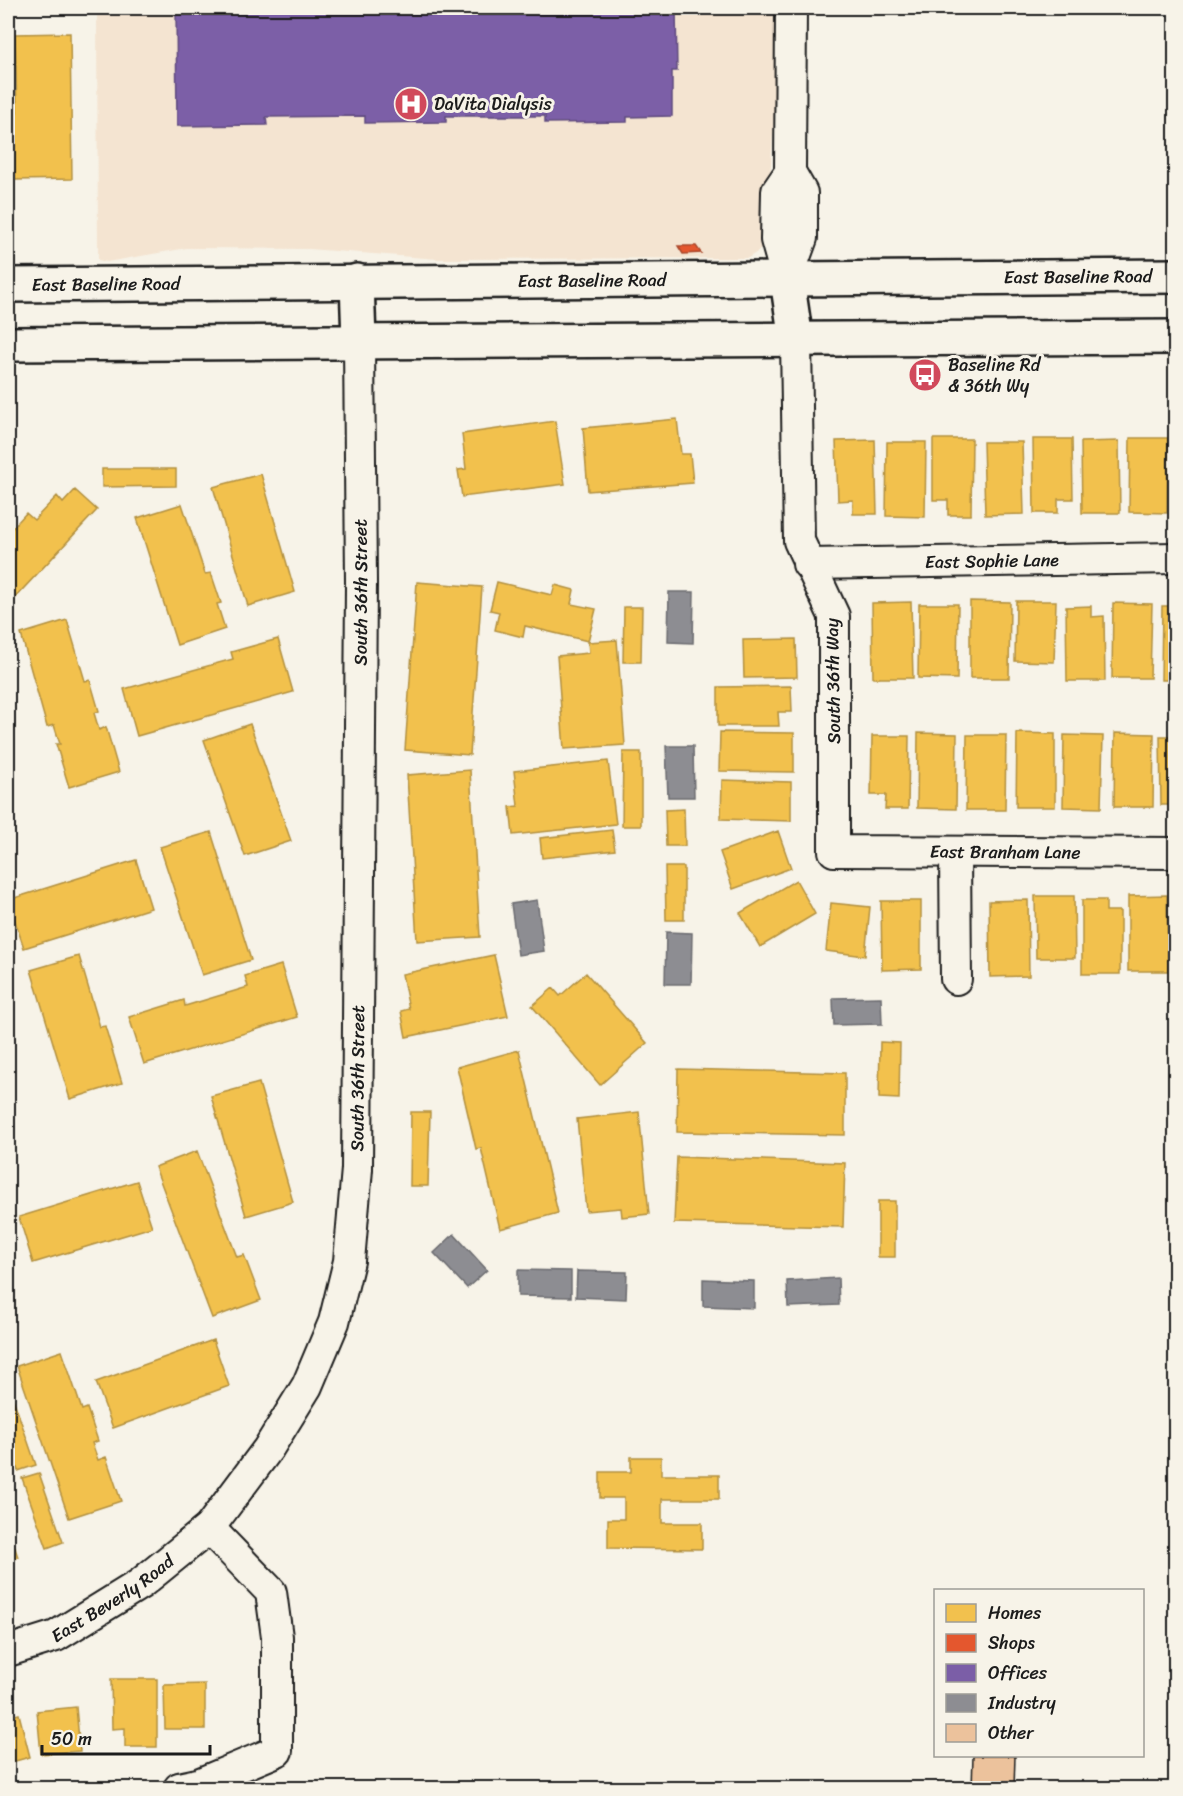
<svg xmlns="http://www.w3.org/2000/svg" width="1183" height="1796" viewBox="0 0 1183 1796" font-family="Sriracha,sans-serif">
<rect width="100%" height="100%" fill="#f7f3e8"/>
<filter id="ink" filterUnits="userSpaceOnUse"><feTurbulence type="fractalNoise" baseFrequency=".0167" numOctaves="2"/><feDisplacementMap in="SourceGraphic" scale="12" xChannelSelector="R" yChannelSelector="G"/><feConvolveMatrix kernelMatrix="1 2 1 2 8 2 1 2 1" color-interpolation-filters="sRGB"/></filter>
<g filter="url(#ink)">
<path fill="#f4e4d1" d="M 97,8 L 775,8 L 775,104 L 766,237 L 759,251 L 748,258 L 438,259 L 309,249 L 187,248 L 107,262 L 98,260 Z"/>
<path fill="#f2c14e" stroke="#b2903f" stroke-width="1.5" d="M 70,33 L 72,179 L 15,180 L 14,113 L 17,113 L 15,34 Z
M 936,369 L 939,377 L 920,377 L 920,370 Z
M 677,419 L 681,454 L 690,454 L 693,483 L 588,491 L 583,428 Z
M 555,421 L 565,484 L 462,497 L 458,470 L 466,469 L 462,434 Z
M 1130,438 L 1168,438 L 1167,513 L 1129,512 Z
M 933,439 L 972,439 L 971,515 L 948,515 L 948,500 L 933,500 Z
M 1033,439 L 1072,439 L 1073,499 L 1058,499 L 1058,513 L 1034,513 Z
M 875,440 L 877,514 L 853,514 L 853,500 L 838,501 L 836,441 Z
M 1119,441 L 1120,513 L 1082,513 L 1081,442 Z
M 887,442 L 926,442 L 925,517 L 886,516 Z
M 983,442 L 1022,442 L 1024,514 L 985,515 Z
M 102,469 L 176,469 L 176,486 L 102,487 Z
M 261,474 L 295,592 L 248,606 L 213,487 Z
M 75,490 L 97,510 L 8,605 L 8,533 L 26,513 L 34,520 L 57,496 L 63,503 Z
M 182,504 L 205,574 L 211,573 L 221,603 L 217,604 L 225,629 L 177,645 L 137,518 Z
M 417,582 L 482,587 L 470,755 L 405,750 Z
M 497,582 L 552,595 L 555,585 L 574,590 L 571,604 L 596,609 L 588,641 L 525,626 L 523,637 L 495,630 L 499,612 L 490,610 Z
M 970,601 L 1010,602 L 1009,678 L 970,678 Z
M 1016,601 L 1056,601 L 1054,662 L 1015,661 Z
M 911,602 L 913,678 L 873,678 L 872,603 Z
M 1113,603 L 1152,604 L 1150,678 L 1112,678 Z
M 919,604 L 958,604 L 957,679 L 918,678 Z
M 1091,606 L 1091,617 L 1104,616 L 1105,681 L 1067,681 L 1066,607 Z
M 1162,606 L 1176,606 L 1176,680 L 1161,680 Z
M 624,607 L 642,607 L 641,662 L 623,662 Z
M 67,620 L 85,681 L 90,680 L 99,711 L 94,713 L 99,730 L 106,727 L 119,772 L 69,787 L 56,744 L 60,744 L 54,725 L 47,727 L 21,634 Z
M 278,639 L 293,692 L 137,736 L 124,689 L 233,659 L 231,652 Z
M 796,639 L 797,677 L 744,678 L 743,640 Z
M 617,640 L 625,745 L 564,749 L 557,656 L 589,653 L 588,642 Z
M 791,686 L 792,712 L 778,712 L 779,726 L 718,726 L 718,687 Z
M 250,724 L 291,841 L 245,856 L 204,740 Z
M 720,732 L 794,733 L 794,772 L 719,771 Z
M 918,733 L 957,734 L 956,809 L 917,808 Z
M 1017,733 L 1055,734 L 1055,807 L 1016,807 Z
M 1115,733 L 1154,734 L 1153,807 L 1114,807 Z
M 967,735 L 1006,735 L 1005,810 L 966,810 Z
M 1064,735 L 1103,736 L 1101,808 L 1063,807 Z
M 872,736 L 909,736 L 908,809 L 885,809 L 886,795 L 871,795 Z
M 1160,736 L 1176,736 L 1176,805 L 1161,805 Z
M 623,752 L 641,752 L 641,826 L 622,826 Z
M 608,761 L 616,824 L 513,835 L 510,807 L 518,806 L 514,771 Z
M 470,770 L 480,937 L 417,941 L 407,775 Z
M 722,780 L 791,782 L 791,821 L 721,819 Z
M 684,809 L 685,846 L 666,846 L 665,810 Z
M 612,830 L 615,850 L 542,858 L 540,838 Z
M 778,831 L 791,868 L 733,889 L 720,852 Z
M 211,832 L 251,960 L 202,975 L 160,847 Z
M 136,860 L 151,908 L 24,948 L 8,900 Z
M 665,867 L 684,867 L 684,920 L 666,920 Z
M 796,880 L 815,914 L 760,947 L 740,913 Z
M 1167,895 L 1168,971 L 1128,971 L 1128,896 Z
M 1035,896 L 1074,896 L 1075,958 L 1036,958 Z
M 1028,900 L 1029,976 L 990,977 L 989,901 Z
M 1082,900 L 1106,900 L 1106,911 L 1120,911 L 1120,974 L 1082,974 Z
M 881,901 L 921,901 L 921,969 L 882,970 Z
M 831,903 L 870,907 L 865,956 L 826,951 Z
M 1174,903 L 1176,903 L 1175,977 Z
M 494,955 L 508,1016 L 406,1037 L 401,1011 L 409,1009 L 402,974 Z
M 79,956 L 100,1027 L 105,1026 L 122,1083 L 70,1099 L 31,970 Z
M 281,965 L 297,1017 L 144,1064 L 129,1017 L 184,1000 L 185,1006 L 248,987 L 245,976 Z
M 586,973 L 647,1043 L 600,1085 L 532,1006 L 553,988 L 560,996 Z
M 880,1042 L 900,1043 L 899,1099 L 879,1098 Z
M 519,1050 L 558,1213 L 500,1229 L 481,1148 L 476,1149 L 457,1067 Z
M 678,1069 L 845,1073 L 845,1135 L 677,1132 Z
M 259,1083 L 293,1202 L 246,1216 L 211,1096 Z
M 411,1112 L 430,1112 L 428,1186 L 410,1186 Z
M 639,1112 L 649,1214 L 622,1217 L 621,1208 L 586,1211 L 577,1119 Z
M 197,1151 L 237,1257 L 244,1255 L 261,1300 L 212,1318 L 155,1167 Z
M 677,1157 L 845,1163 L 843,1227 L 674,1223 Z
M 137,1181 L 152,1227 L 33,1263 L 19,1217 Z
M 878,1201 L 895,1201 L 895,1257 L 878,1257 Z
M 213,1340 L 229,1386 L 113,1428 L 96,1382 Z
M 62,1351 L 82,1410 L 87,1408 L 98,1441 L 92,1443 L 98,1460 L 106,1457 L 121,1501 L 69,1518 L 17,1366 Z
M 8,1384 L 36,1465 L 18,1471 L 8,1440 Z
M 631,1457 L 661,1457 L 661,1475 L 719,1475 L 719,1499 L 662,1499 L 662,1523 L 702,1523 L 702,1549 L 608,1548 L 608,1519 L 624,1519 L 624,1498 L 600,1498 L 600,1472 L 631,1472 Z
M 39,1473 L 63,1542 L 47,1548 L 22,1478 Z
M 8,1527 L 18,1557 L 8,1561 Z
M 111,1679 L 157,1679 L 157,1747 L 125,1747 L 125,1728 L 112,1729 Z
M 205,1684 L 205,1729 L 165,1729 L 164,1685 Z
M 76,1707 L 80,1751 L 41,1754 L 37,1711 Z
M 19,1714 L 30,1757 L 8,1763 L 8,1717 Z"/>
<path fill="#e4572e" stroke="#a84529" stroke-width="1.5" d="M 678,246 L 696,246 L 701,253 L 683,254 Z"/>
<path fill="#7b5ea7" stroke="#5e4a7d" stroke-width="1.5" d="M 176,8 L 676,8 L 677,71 L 672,71 L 672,116 L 627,117 L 627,122 L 545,123 L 545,116 L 446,116 L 446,122 L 365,123 L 365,116 L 266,117 L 267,125 L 177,126 Z"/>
<path fill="#8d8d92" stroke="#6b6b6f" stroke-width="1.5" d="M 669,592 L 694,592 L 693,643 L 668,642 Z
M 666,746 L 693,746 L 694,797 L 668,797 Z
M 537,900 L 544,951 L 518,955 L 511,904 Z
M 666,932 L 692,933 L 691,984 L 665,984 Z
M 881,997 L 882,1024 L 834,1025 L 833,998 Z
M 454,1234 L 487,1270 L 467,1288 L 434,1253 Z
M 518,1270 L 571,1271 L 571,1297 L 518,1296 Z
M 577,1271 L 627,1272 L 626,1299 L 576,1297 Z
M 838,1278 L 839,1305 L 788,1307 L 787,1281 Z
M 703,1279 L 754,1281 L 754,1308 L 703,1306 Z"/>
<path fill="#ecc29c" stroke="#1c1c1c" stroke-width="1.5" d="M 973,1756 L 1015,1756 L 1014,1788 L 972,1788 Z"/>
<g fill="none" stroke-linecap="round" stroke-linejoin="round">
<g stroke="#1c1c1c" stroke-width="34">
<g id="minor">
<path d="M 787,279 L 802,238 L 802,193 L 790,172 L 791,8"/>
<path d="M 787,279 L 776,240 L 777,191 L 790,172"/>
<path id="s1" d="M 796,340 L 799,541 L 834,616 L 834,851 L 1176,853"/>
<path id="s2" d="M 808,564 L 1176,558"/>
<path d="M 955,852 L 956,979"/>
<path id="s3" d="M 8,1651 L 56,1636 L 140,1584 L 209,1528 L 268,1449 L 307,1386 L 334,1322 L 349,1261 L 357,1169 L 361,583 L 359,341"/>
<path d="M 179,1788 L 198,1784 L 277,1751 L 277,1637 L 271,1592 L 209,1528"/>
</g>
</g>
<g stroke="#1c1c1c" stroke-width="38">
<g id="major">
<path d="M 787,279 L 796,340"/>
<path d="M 357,281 L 359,341"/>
<path id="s4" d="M 8,285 L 1176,276"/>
<path d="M 8,344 L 1176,337"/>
</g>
</g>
<use href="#minor" stroke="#f7f3e8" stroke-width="30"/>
<use href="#major" stroke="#f7f3e8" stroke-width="33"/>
</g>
</g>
<defs>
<g id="hospital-disc" transform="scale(1.725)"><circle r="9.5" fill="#d1495b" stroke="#f7f3e8"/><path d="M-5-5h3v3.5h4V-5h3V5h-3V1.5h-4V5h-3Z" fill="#fff"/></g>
<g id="bus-disc" transform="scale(1.725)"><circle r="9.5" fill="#d1495b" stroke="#f7f3e8"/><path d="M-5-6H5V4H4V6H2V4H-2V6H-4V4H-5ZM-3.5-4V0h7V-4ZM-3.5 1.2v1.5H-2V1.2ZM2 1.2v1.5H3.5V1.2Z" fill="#fff"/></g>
</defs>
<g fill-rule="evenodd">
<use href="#hospital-disc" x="411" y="104"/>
<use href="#bus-disc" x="925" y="375"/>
</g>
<g text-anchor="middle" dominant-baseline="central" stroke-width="6" stroke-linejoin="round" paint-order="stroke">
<g font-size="18" fill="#1c1c1c" stroke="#f7f3e8" text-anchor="start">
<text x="434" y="104">DaVita Dialysis</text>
<text x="948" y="365">Baseline Rd<tspan x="948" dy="21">&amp; 36th Wy</tspan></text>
</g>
<g font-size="18" fill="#1c1c1c" stroke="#f7f3e8">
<text stroke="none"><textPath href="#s4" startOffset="1070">East Baseline Road</textPath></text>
<text stroke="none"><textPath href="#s4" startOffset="584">East Baseline Road</textPath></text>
<text stroke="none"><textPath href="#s4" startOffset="98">East Baseline Road</textPath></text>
<text stroke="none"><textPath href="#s2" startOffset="184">East Sophie Lane</textPath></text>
<text stroke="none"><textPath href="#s3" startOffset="1212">South 36th Street</textPath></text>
<text transform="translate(833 681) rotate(-91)">South 36th Way</text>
<text stroke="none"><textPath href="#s1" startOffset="690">East Branham Lane</textPath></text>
<text stroke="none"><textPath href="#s3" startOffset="726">South 36th Street</textPath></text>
<text stroke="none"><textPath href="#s3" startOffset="118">East Beverly Road</textPath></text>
</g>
</g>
<rect width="1183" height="1796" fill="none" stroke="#f7f3e8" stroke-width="30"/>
<rect x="15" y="15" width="1153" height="1766" fill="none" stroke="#1c1c1c" stroke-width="2" filter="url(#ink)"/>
<rect x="934" y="1589" width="210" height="168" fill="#f7f3e8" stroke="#9f9d96" stroke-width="1.5"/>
<rect x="946" y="1604" width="30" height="18" fill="#f2c14e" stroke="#9f9d96" stroke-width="1.5"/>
<text x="988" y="1619" font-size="18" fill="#1c1c1c">Homes</text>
<rect x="946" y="1634" width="30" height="18" fill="#e4572e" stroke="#9f9d96" stroke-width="1.5"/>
<text x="988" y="1649" font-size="18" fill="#1c1c1c">Shops</text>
<rect x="946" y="1664" width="30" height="18" fill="#7b5ea7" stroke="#9f9d96" stroke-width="1.5"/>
<text x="988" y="1679" font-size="18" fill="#1c1c1c">Offices</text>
<rect x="946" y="1694" width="30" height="18" fill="#8d8d92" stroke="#9f9d96" stroke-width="1.5"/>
<text x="988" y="1709" font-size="18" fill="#1c1c1c">Industry</text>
<rect x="946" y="1724" width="30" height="18" fill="#ecc29c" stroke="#9f9d96" stroke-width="1.5"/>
<text x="988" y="1739" font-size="18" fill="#1c1c1c">Other</text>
<path d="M42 1745v9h168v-9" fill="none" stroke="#1c1c1c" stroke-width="3"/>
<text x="51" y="1745" font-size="18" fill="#1c1c1c" stroke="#f7f3e8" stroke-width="4.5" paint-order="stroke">50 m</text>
</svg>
